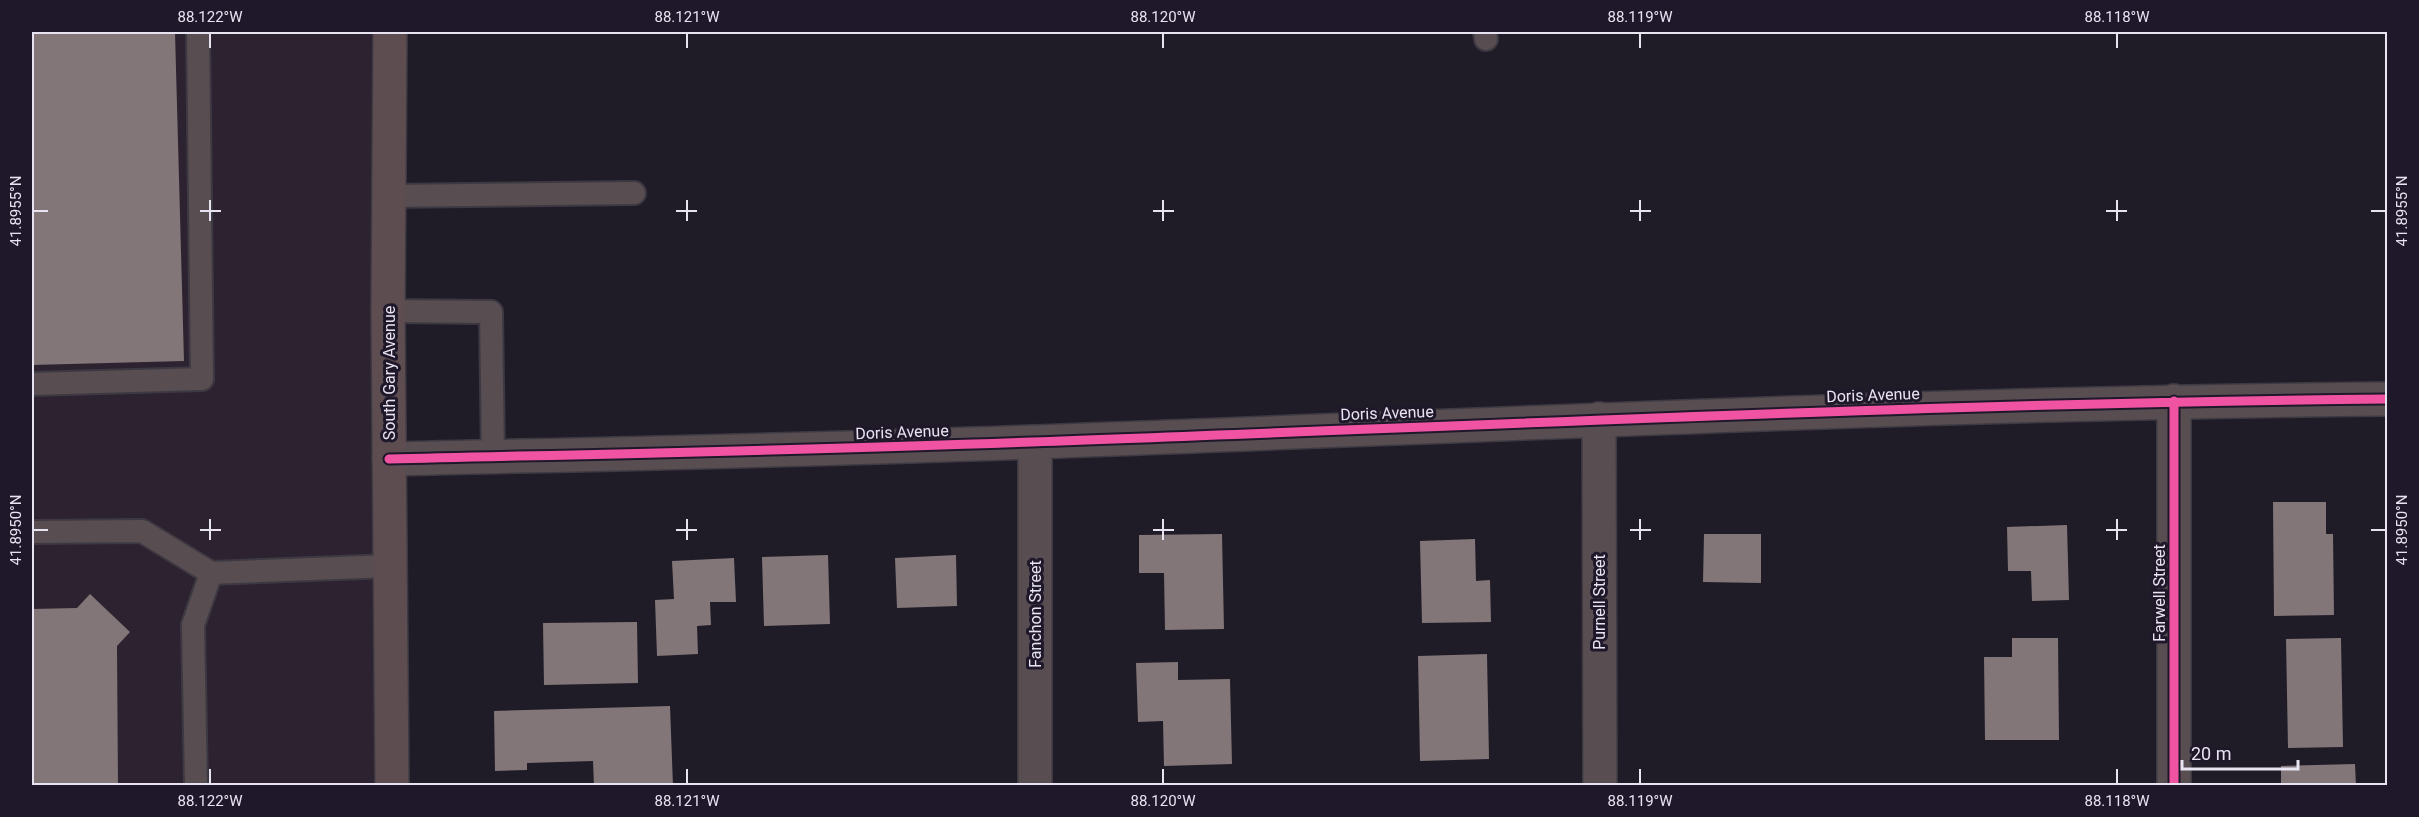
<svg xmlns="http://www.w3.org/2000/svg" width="2419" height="817" viewBox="0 0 2419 817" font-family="Roboto,sans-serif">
<rect width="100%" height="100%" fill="#201c27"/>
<path fill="#2d222f" d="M 32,32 L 373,32 L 383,785 L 32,785 Z"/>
<path fill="#827678" d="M 32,32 L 175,32 L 184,361 L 32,365 Z
M 2273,502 L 2326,502 L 2326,534 L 2333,534 L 2334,615 L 2274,616 Z
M 2067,525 L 2069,600 L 2032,601 L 2031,571 L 2008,571 L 2007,527 Z
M 1222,534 L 1224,629 L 1165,630 L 1164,573 L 1139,573 L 1139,535 Z
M 1704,534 L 1761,534 L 1761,583 L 1703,582 Z
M 1475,539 L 1476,581 L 1490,580 L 1491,622 L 1422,623 L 1420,541 Z
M 828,555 L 830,624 L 764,626 L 762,557 Z
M 956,555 L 957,606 L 897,608 L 895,558 Z
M 734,558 L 736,602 L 710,602 L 711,625 L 697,626 L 698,654 L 657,656 L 655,600 L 674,599 L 672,561 Z
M 90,594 L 130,632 L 117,646 L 118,786 L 32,786 L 32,609 L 77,608 Z
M 637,622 L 638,683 L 544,685 L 543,623 Z
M 2012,638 L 2058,638 L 2059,740 L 1985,740 L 1984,657 L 2012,657 Z
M 2341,638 L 2343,747 L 2288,748 L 2286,639 Z
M 1487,654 L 1489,759 L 1420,761 L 1418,656 Z
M 1178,662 L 1178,680 L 1230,679 L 1232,764 L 1164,766 L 1163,721 L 1138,722 L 1136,663 Z
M 670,706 L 673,786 L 594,786 L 593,761 L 527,763 L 527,770 L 495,771 L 494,711 Z
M 2355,764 L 2356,786 L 2281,786 L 2281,766 Z"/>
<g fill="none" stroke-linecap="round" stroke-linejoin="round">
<g stroke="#3d3942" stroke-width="26">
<path id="lane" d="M 1485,32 L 1486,39
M 388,196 L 634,193
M 388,311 L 491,312 L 493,457
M 32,384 L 202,379 L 198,32
M 32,532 L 142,531 L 211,573 L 389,566
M 196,786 L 193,625 L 211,573"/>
</g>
<g stroke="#3d3942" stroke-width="36">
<path id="street" d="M 2174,401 L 2174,786
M 1599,419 L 1600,786
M 1035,442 L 1035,786
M 389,459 C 603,454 817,450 1032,442 C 1484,426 1935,403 2388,399"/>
</g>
<g stroke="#3d3942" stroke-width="36">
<path id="secondary" d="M 390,32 L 388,311 L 392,786"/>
</g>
<use href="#lane" stroke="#584d50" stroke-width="22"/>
<use href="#street" stroke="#584d50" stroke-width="33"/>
<use href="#secondary" stroke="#5d4d51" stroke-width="33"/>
<g stroke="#1f182b" stroke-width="13">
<path id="cycleway" d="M 2174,401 L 2174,786
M 389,459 C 603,454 817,450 1032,442 C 1484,426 1935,403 2388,399"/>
</g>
<use href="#cycleway" stroke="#f153a3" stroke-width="9"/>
</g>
<path fill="none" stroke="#e7e3f0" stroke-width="2" d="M 210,33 L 210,48M 687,33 L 687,48M 1163,33 L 1163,48M 1640,33 L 1640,48M 2117,33 L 2117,48M 210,200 L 210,221M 687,200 L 687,221M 1163,200 L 1163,221M 1640,200 L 1640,221M 2117,200 L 2117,221M 33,211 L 48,211M 200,211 L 221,211M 676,211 L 697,211M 1153,211 L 1174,211M 1630,211 L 1651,211M 2106,211 L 2127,211M 2371,211 L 2386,211M 210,519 L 210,540M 687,519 L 687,540M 1163,519 L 1163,540M 1640,519 L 1640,540M 2117,519 L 2117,540M 33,530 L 48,530M 200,530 L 221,530M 676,530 L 697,530M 1153,530 L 1174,530M 1630,530 L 1651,530M 2106,530 L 2127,530M 2371,530 L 2386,530M 210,769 L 210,784M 687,769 L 687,784M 1163,769 L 1163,784M 1640,769 L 1640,784M 2117,769 L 2117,784"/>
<g text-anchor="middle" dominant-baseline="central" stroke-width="6" stroke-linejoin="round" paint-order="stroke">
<g font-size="16" fill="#e7e3f0" stroke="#1f182b">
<text transform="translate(389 373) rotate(-90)">South Gary Avenue</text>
<text transform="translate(1873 395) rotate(-2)">Doris Avenue</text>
<text transform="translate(1387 413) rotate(-2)">Doris Avenue</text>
<text transform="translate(902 432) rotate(-2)">Doris Avenue</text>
<text transform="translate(2159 593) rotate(-90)">Farwell Street</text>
<text transform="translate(1599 602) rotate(-90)">Purnell Street</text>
<text transform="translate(1035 614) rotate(-90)">Fanchon Street</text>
</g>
</g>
<rect width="2419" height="817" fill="none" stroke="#1f182b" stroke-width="66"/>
<path d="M2182 760v9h116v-9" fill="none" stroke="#e7e3f0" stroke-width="3"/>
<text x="2191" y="760" font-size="18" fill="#e7e3f0" stroke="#1f182b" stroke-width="4.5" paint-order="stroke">20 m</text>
<rect x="33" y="33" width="2353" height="751" fill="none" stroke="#e7e3f0" stroke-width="2"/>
<g font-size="15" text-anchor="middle" fill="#e7e3f0">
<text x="210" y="22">88.122°W</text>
<text x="687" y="22">88.121°W</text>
<text x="1163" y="22">88.120°W</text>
<text x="1640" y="22">88.119°W</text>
<text x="2117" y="22">88.118°W</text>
<text transform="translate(16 211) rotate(-90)" y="5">41.8955°N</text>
<text transform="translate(2402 211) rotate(-90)" y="5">41.8955°N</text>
<text transform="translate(16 530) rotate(-90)" y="5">41.8950°N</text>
<text transform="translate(2402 530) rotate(-90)" y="5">41.8950°N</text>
<text x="210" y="806">88.122°W</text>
<text x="687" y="806">88.121°W</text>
<text x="1163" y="806">88.120°W</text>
<text x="1640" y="806">88.119°W</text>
<text x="2117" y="806">88.118°W</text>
</g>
</svg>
